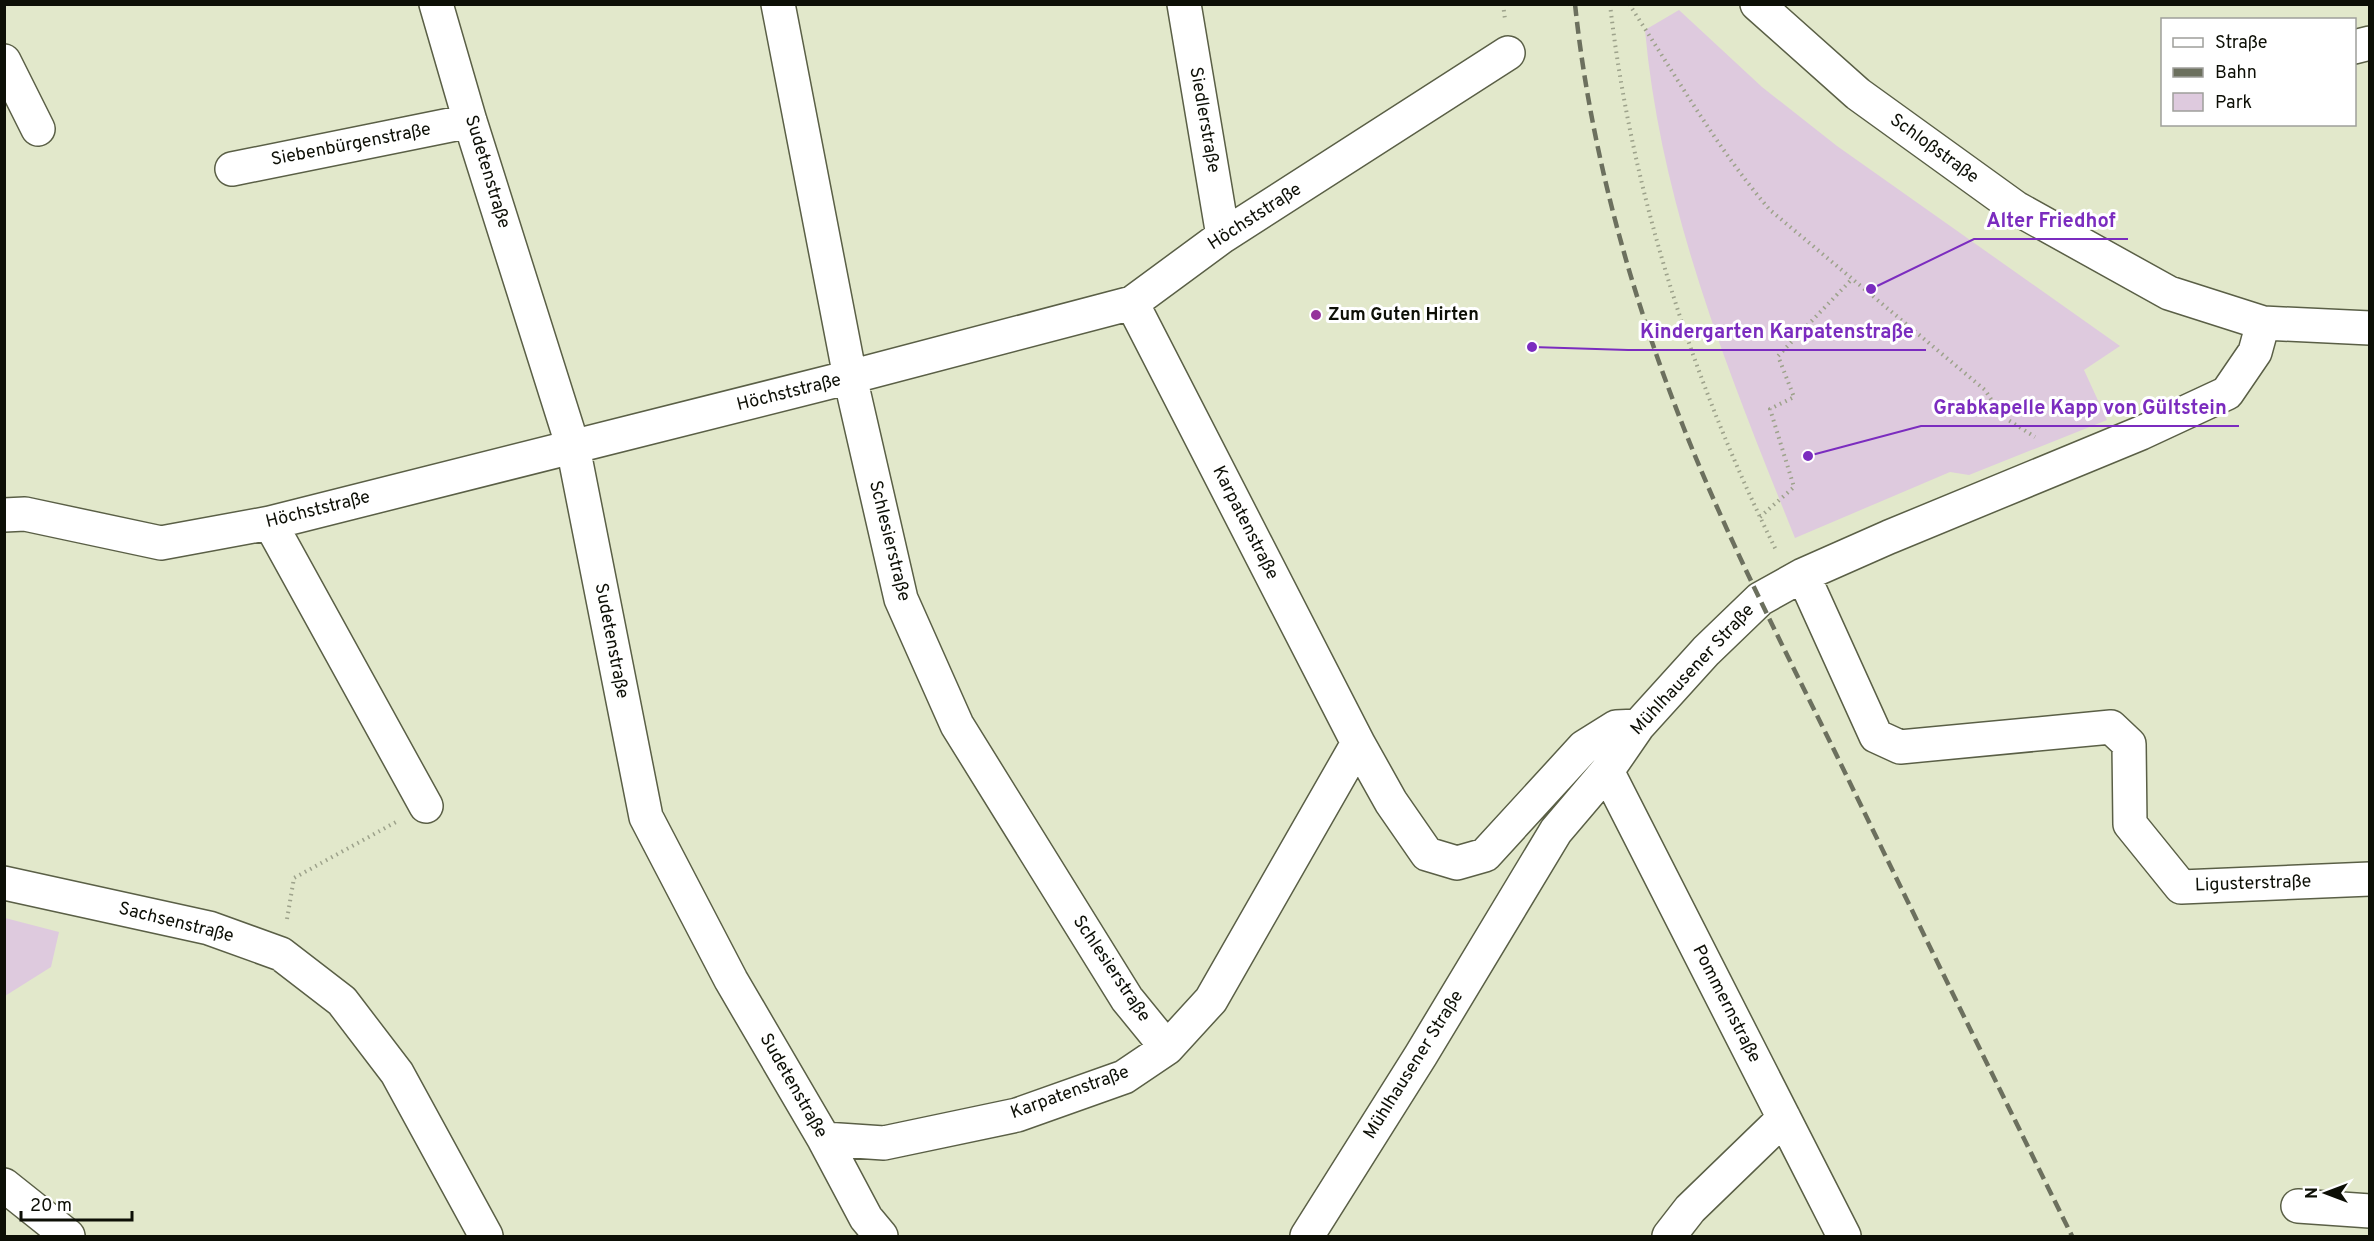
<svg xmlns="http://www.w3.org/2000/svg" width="2374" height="1241" viewBox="0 0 2374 1241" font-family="Overpass,sans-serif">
<rect width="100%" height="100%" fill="#e2e8cb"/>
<path fill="#decade" d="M 1679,10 L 1762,87 L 1837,146 L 2120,346 L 2084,370 L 2107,420 L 1969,475 L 1950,472 L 1795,538 C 1729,374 1661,208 1645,30 Z
M 5,918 L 59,932 L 51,967 L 5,996 Z"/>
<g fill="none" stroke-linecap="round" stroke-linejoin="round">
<g stroke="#5a5f46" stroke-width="36">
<path id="minor" d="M 436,4 L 470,121 L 573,447 L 646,817 L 731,980 L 824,1139 L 866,1218 L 881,1236
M 778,4 L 850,377 L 901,599 L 957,725 L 1127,999 L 1167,1048
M 1184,4 L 1223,236
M 1757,4 L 1858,94 L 2016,208 L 2169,293 L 2263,323 L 2370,328
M 2354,47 L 2370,43
M 4,61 L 38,129
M 232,169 L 470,121
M 4,515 L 25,514 L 161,543 L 270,523 L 850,377 L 1132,303 L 1223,236 L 1508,53
M 270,523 L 426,806
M 1803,575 L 1876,736 L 1900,747 L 2111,727 L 2129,744 L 2130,824 L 2181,887 L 2370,879
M 1358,743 L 1391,802 L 1427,854 L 1457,863 L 1485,855 L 1584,747 L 1616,727 L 1638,726
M 1607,771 L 1844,1236
M 4,883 L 209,928 L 281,954 L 342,1001 L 397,1073 L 486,1236
M 824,1139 L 884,1143 L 1017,1115 L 1124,1077 L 1167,1048 L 1211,1000 L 1358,743 L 1132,303
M 4,1185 L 68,1236
M 2298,1206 L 2370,1211
M 1307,1236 L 1421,1055 L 1556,831 L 1607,771 L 1638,726 L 1706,651 L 1760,599 L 1803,575 L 1889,537 L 2141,433 L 2227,393 L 2255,352 L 2263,323
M 1669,1236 L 1690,1209 L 1784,1118"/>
</g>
<path stroke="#9da28b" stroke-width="4" stroke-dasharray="1.5 4.5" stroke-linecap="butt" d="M 1503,4 L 1505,19
M 1610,4 C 1631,191 1693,383 1776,550
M 1629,4 C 1673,71 1718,150 1770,210 L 1985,390 L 2002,416 L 2035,437
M 1760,517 L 1794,487 L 1770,409 L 1794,397 L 1778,356 L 1852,279
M 287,919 L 294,878 L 396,822"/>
<use href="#minor" stroke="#fff" stroke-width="33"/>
<path stroke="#6c705e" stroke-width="4.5" stroke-dasharray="12 6" stroke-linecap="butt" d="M 1575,4 C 1590,148 1630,292 1683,426 C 1727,538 1783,646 1836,754 C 1914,915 1993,1076 2072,1236"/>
</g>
<circle fill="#94339b" stroke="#fff" stroke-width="2" cx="1316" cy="315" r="6"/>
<g text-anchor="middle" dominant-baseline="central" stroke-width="6" stroke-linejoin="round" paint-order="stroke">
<g font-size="18" fill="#0d0f06" stroke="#fff">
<text transform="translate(1204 120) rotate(80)">Siedlerstraße</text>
<text transform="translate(351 145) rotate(-11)">Siebenbürgenstraße</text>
<text transform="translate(1934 149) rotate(36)">Schloßstraße</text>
<text transform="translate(487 172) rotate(73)">Sudetenstraße</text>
<text transform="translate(1255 217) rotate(-33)">Höchststraße</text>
<text transform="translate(789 393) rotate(-14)">Höchststraße</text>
<text transform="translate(318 510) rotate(-14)">Höchststraße</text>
<text transform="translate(1245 523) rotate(63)">Karpatenstraße</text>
<text transform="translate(889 541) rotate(76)">Schlesierstraße</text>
<text transform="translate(611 641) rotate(79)">Sudetenstraße</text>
<text transform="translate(1693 670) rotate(-47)">Mühlhausener Straße</text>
<text transform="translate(2253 884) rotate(-2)">Ligusterstraße</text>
<text transform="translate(176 923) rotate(14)">Sachsenstraße</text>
<text transform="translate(1111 969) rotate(56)">Schlesierstraße</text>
<text transform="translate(1726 1004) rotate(63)">Pommernstraße</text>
<text transform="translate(1414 1065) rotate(-58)">Mühlhausener Straße</text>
<text transform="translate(793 1086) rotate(60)">Sudetenstraße</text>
<text transform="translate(1070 1093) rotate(-20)">Karpatenstraße</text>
</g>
<g font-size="18" font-weight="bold" fill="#0d0f06" stroke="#fff" text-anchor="start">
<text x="1328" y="315">Zum Guten Hirten</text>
</g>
</g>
<path fill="none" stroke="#7b2cbf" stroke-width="2" d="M1871 289L1974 239H2128M1532 347L1628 350H1926M1808 456L1921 426H2239"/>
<g fill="#7b2cbf" stroke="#fff" stroke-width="2">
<circle cx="1871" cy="289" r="6"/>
<circle cx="1532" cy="347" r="6"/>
<circle cx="1808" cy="456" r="6"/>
</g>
<g font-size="20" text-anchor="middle" font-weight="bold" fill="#7b2cbf" stroke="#fff" stroke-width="6" stroke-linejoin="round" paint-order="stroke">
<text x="2051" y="227">Alter Friedhof</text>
<text x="1777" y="338">Kindergarten Karpatenstraße</text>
<text x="2080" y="414">Grabkapelle Kapp von Gültstein</text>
</g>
<rect width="2374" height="1241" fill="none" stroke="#0d0f06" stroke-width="12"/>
<rect x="2161" y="18" width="195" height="108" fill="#ffffff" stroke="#9e9f9b" stroke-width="1.5"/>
<rect x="2173" y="38" width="30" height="9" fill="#ffffff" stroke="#9e9f9b" stroke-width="1.5"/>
<text x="2215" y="48" font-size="18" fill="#0d0f06">Straße</text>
<rect x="2173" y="68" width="30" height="9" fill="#6c705e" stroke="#9e9f9b" stroke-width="1.5"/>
<text x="2215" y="78" font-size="18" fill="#0d0f06">Bahn</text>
<rect x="2173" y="93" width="30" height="18" fill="#decade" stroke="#9e9f9b" stroke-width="1.5"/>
<text x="2215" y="108" font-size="18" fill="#0d0f06">Park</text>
<g transform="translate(2326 1193) rotate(270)" stroke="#ffffff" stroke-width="4.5" paint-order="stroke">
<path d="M0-4.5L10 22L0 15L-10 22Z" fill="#0d0f06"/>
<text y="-9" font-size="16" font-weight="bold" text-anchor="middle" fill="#0d0f06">N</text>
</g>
<path d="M21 1211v9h111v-9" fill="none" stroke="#0d0f06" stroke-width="3"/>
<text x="30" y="1211" font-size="18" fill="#0d0f06" stroke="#ffffff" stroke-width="4.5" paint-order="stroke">20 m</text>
</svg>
